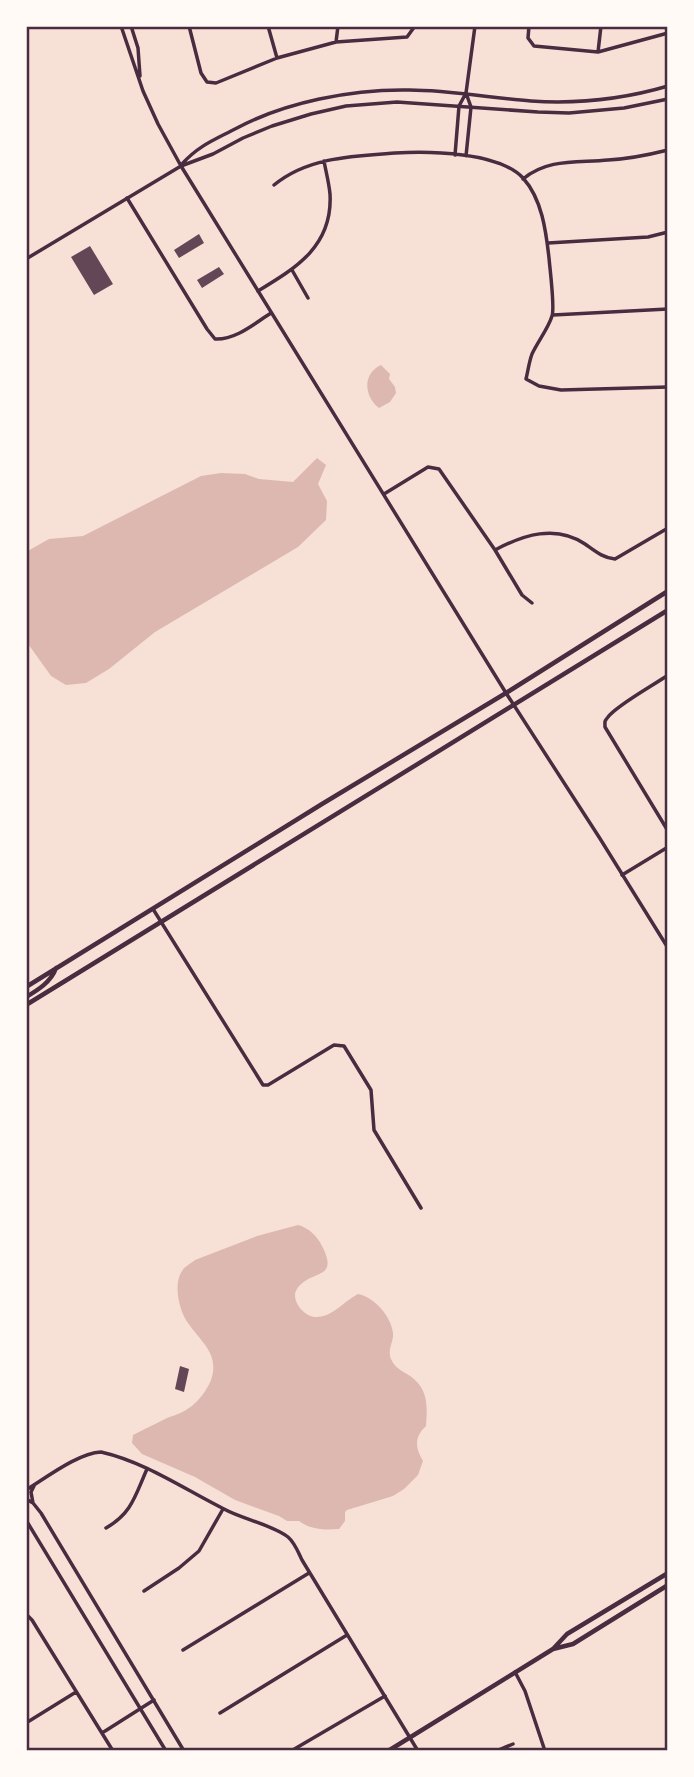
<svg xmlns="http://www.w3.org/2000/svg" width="694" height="1777" viewBox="0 0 694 1777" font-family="Overpass,sans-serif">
<rect width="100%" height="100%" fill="#f7e1d7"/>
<path fill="#dcb8b0" d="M 381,365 L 390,374 L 389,379 L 395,387 L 396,393 L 390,402 L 379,408 C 364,396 362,374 381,365 Z
M 317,458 L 326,465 L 318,484 L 327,501 L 326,520 L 298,547 L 155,632 L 109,669 L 86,683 L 66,685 L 51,676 L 26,641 L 26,552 L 49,539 L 83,536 L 201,476 L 221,473 L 245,474 L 259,479 L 293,482 Z
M 298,1225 C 309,1228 317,1236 322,1246 C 340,1281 310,1269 297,1289 C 290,1299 303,1316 315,1317 C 332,1318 344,1301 358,1294 C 374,1297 391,1316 393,1333 C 394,1342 387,1349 391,1359 C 396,1371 407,1372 415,1380 C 429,1393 427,1410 426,1426 C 414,1437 415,1448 423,1461 L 418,1475 L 404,1489 L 393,1496 L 347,1510 L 345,1512 L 345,1521 L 339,1529 C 325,1530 311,1530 299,1521 L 287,1521 L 279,1516 L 235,1500 L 195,1477 L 142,1454 L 132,1443 L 133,1435 C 144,1429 156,1424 167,1418 C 176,1415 184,1412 192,1406 C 200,1399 207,1390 211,1380 C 220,1354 201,1342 188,1323 C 179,1311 173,1284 182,1271 C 185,1266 190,1264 195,1260 L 257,1236 Z"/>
<path fill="#644757" d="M 199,234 L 204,243 L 179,258 L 174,250 Z
M 90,246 L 113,284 L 94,295 L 71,257 Z
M 219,267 L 224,274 L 202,288 L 197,280 Z
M 180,1366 L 189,1369 L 184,1392 L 175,1389 Z"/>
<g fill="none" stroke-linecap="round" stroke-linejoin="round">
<path stroke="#4a2c40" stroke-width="3.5" d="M 189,26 L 201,73 L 207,82 L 216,83 L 277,58 L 336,42 L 407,37 L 415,26
M 268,26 L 277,58
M 529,26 L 528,38 L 534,46 L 598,52 L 668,33
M 336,42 L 338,26
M 598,52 L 601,26
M 466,93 L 471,107 L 466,156
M 455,155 L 459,106 L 466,93
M 523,179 C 548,158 578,163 608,160 C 628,159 648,155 668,150
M 274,185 C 308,157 353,156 395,153 C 429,151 499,152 523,178 C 542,199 546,231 549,258 C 550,270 555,308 552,316 C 548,329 538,341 532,354 C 529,362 528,371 526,379 L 539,386 L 561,390 L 668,387
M 127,198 L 207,329 L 215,339 C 236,340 255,323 271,313
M 548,243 L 648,237 L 668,232
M 292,270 L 308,298
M 258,291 C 296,268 333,246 330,194 C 329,183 326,172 324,161
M 553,315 L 668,309
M 384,494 L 428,467 L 439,469 L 495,550 L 522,595 L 532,603
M 495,550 C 523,535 556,524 585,544 C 595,551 603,558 615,559 L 668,528
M 668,675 C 654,685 617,705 608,717 C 604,722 605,721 605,727 L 668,831
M 622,875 L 668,847
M 153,909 L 263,1085 L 268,1085 L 334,1045 L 344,1046 L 371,1090 L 374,1130 L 421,1208
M 106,1528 C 132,1513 135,1496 147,1469
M 144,1591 L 179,1568 L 199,1551 L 223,1509
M 26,1614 L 32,1620 L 113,1751
M 183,1650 L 309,1573
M 220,1713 L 347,1635
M 26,1723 L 76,1692
M 102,1733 L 154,1700
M 291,1751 L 385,1696
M 496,1751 L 513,1744"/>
<path stroke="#4a2c40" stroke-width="3.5" d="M 121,26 L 143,91 L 158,124 L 181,166 L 506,693 L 599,837 L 668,948
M 131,26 L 138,48 L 140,76
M 466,93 L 475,26
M 182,164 C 198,146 214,140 235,129 C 285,102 352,89 409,90 C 450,90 491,98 531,101 C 577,104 624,99 668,86
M 26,259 L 181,166 L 213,154 L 243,138 L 272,126 L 311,114 L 346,106 L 397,102 L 538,112 L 569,113 L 624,108 L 668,99
M 26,1490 C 46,1478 78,1453 101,1452 C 145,1462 184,1489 224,1509 C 242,1519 273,1525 288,1537 C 295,1543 298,1552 302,1560 L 418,1751
M 26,1499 L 33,1503 L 41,1513 L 184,1751
M 33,1503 L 31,1492 L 34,1486
M 26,1520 L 166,1751
M 515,1672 L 525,1691 L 545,1751"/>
<path stroke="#4a2c40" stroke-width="4.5" d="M 26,987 L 322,804 L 506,693 L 668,591
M 26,997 C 38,990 51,982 56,968
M 26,1005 L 668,610
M 553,1649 L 573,1644 L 668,1585
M 388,1751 L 553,1649 L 567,1634 L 668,1573"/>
</g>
<rect width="694" height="1777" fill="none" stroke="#fffaf5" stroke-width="56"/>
<rect x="28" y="28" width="638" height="1721" fill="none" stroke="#4a2c40" stroke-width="2.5"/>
</svg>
